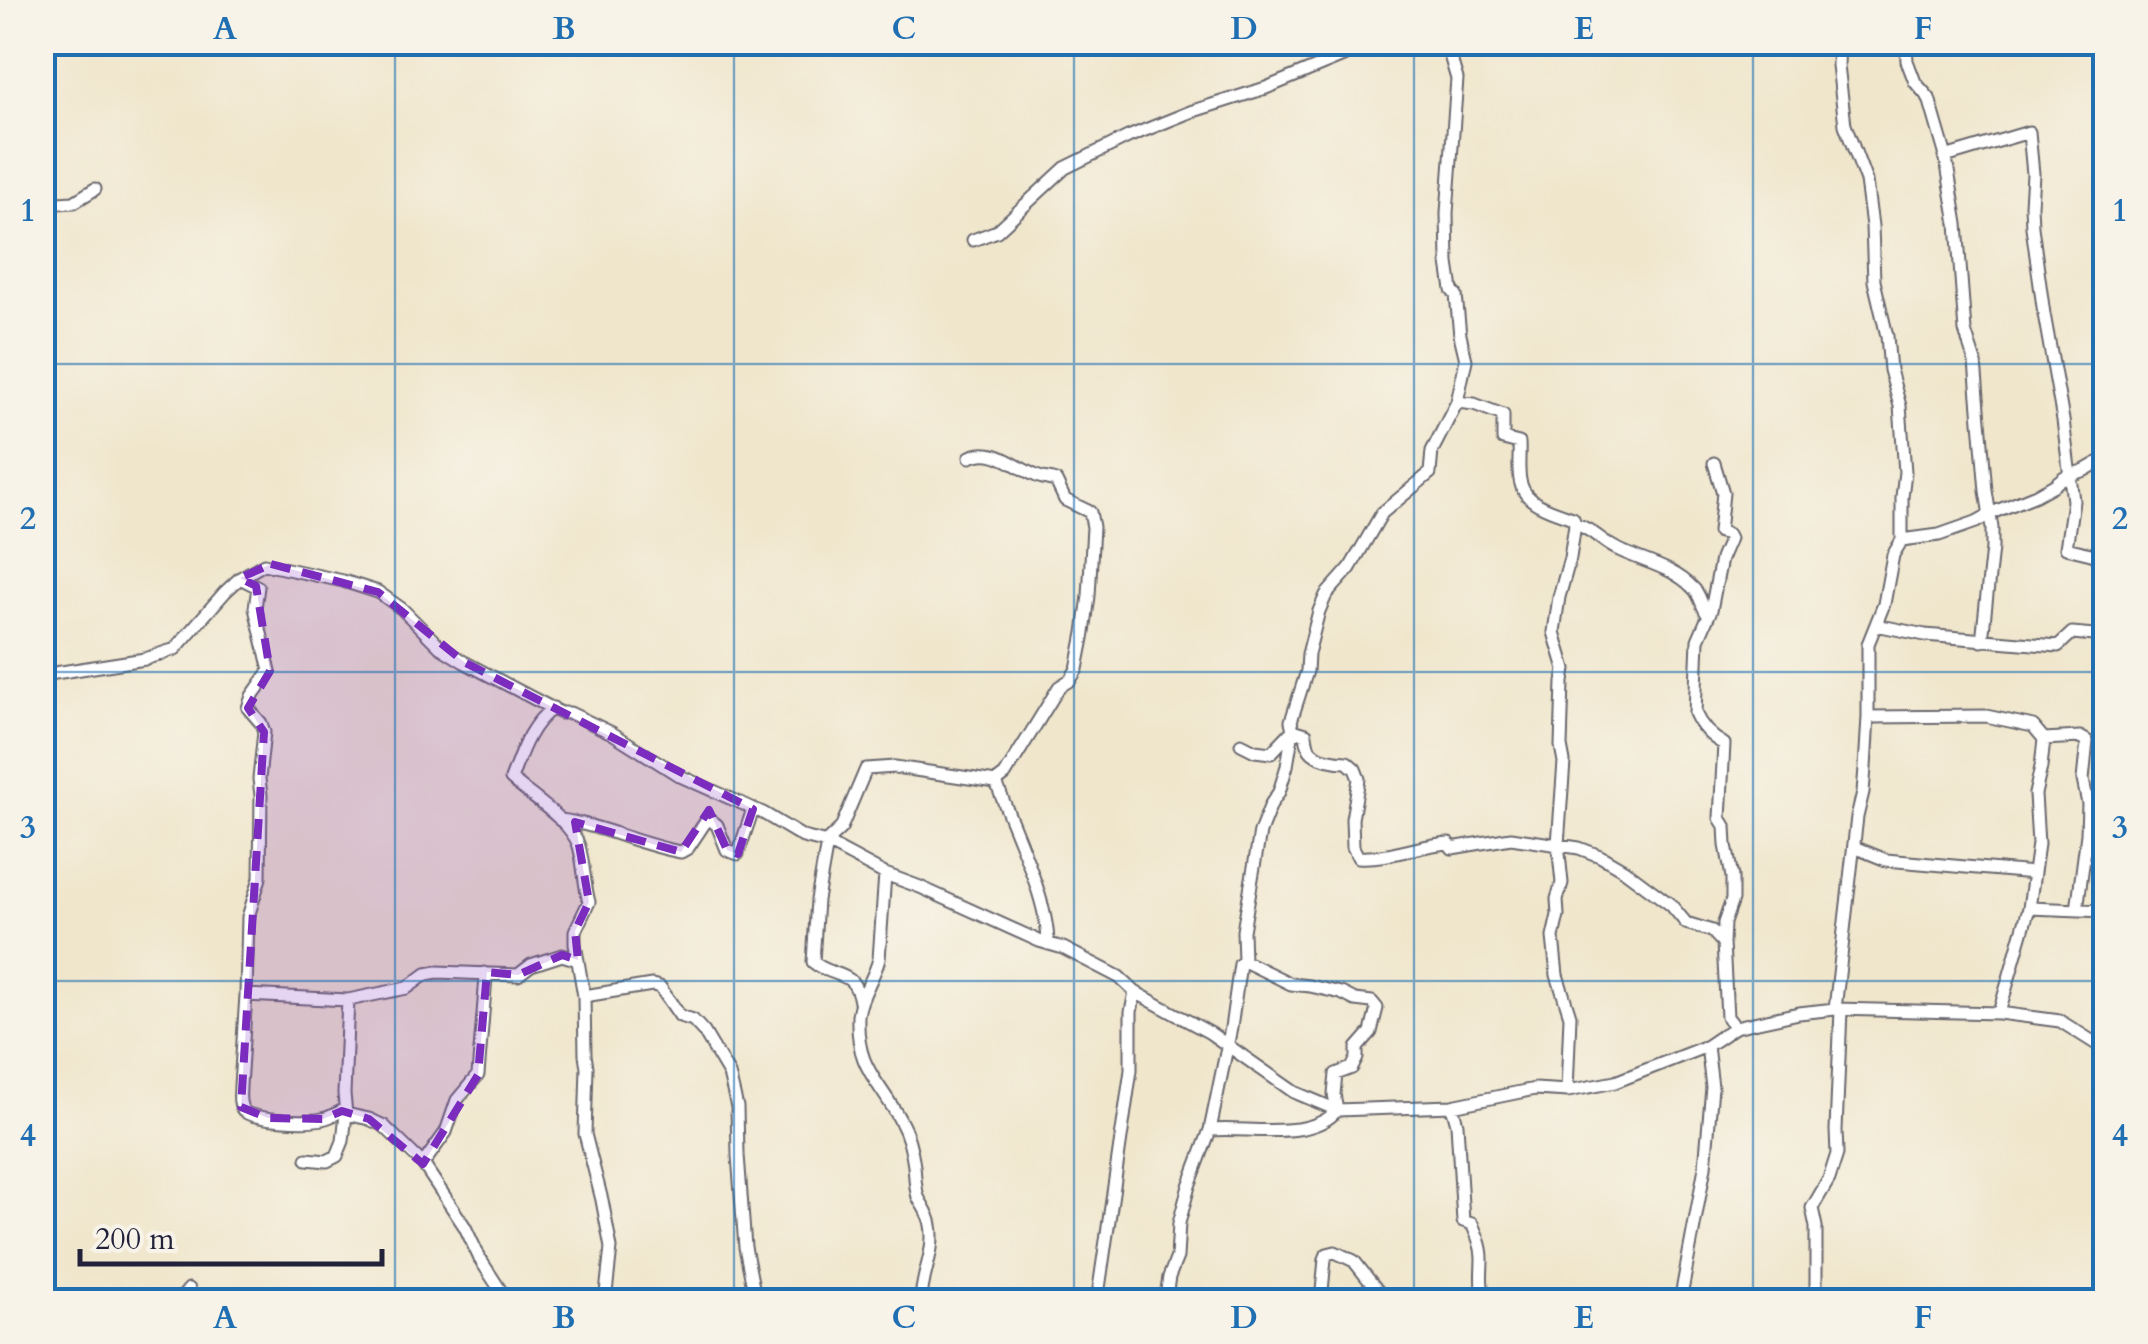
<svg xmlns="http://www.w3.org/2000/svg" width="2148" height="1344" viewBox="0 0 2148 1344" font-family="Cardo,serif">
<rect width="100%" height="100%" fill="#f7f3e8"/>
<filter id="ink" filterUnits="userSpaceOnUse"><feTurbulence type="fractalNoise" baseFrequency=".01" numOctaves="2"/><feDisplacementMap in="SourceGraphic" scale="20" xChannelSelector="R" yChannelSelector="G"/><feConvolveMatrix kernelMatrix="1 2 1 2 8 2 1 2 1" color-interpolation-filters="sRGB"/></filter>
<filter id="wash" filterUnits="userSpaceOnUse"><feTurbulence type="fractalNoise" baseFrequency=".0048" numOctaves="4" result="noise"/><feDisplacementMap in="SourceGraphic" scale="40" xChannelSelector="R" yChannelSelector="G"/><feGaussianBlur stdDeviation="2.25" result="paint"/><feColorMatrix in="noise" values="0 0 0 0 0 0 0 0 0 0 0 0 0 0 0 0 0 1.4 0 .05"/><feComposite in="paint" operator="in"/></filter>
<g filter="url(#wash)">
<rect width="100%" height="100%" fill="#f0e6cc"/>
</g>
<g filter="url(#ink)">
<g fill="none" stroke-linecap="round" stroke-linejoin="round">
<g stroke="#6a676e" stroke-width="15">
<path id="minor" d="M 1906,42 L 1907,61 L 1915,82 L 1929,98 L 1945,153 L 1957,224 L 1965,331 L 1975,362 L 1986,491 L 1992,528 L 1992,548 L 1982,641
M 1945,157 L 2029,132 L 2033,174 L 2031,205 L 2032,227 L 2044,314 L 2063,420 L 2073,501 L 2066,548 L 2091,554 L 2106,560
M 42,204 L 74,202 L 95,189
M 973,240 L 997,231 L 1065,168 L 1128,137 L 1190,112 L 1266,88 L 1377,42
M 1457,402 L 1474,404 L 1503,415 L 1503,439 L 1519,443 C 1520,456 1517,472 1521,484 C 1526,505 1556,512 1573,518 L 1575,524 C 1591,528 1601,541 1615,548 C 1642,562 1672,566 1693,588 C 1701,595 1700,604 1708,615
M 970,457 C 995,445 1017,469 1039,477 C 1045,479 1050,479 1056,481 L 1065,500 L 1090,512 L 1093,527 L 1089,596 L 1084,633 L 1077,669 L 1070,680 L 1059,687 L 1005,775 L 996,782
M 1714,463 L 1723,493 L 1719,532 L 1728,534 L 1730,538 L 1721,559 L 1711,610 L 1698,640 L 1695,713 C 1701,727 1711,737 1724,744 L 1720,818 L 1725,826 L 1726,845 L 1732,877 L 1732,900 L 1724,923 L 1723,943 L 1727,1017 L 1735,1027
M 1902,540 L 1939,535 L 1976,522 L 1994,512 L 2036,495 L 2054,485 L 2064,477 L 2085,470 L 2106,458
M 240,578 L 258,587 L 255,608 L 270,671 L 252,696 L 248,708 L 261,723 L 264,732 L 259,779 L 261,795 L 260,878 L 248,917 L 246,995 L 348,1000 L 344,1094 L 346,1114 L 369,1119 L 384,1126 L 423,1164 L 465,1227 L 480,1259 L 508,1302
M 1876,625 L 1925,635 L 2058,646 L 2072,633 L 2106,636
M 42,677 L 55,673 L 145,659 L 175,649 L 225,592 L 240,578 L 264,564 L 343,581 L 378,592 L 402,609 L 440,647 L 464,662 L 561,713 L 570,713 L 612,733 L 680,776 L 763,813 L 803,837 L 827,843 L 885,874 L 920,887 L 1039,941 L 1063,948 L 1119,977 L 1135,992 L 1210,1033 L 1294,1092 L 1337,1110 L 1452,1106 L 1535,1089 L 1568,1091 L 1615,1082 L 1707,1046 L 1735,1027 L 1799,1013 L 1835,1009 L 1999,1013 L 2029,908 L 2038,844 L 2035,794 L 2041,767 L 2044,739 L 2033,726 L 1986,716 L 1868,717
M 553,708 C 529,725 521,753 511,779 C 531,797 571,821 579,846 C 584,864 584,884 589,902 L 575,931 L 575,944 L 584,996
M 2044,739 L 2080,737 L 2087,741 L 2083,780 L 2088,804 L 2087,834 L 2077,910
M 1241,744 L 1255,751 L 1271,753 L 1293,730 L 1306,734 C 1306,737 1308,747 1310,750 C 1316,759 1337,762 1347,762 L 1355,769 L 1359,779 L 1352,819 L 1353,847 L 1358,857 C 1390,859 1418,845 1449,843 L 1452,848 L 1511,838 L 1579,848 L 1600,856 L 1624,870 L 1671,905 L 1686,923 L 1712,931 L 1723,943
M 560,820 C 602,825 640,845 681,852 L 688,848 L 708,818 L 717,825 L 727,850 L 738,854 L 753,809
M 826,842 L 841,828 L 866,769 L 895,767 L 996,782 C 1012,826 1048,898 1048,944
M 827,843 L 817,900 L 813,962 C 833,979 855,968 860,1002
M 1854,847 L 1886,860 L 2034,873
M 885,874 L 879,959 C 874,979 860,995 858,1016 C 856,1070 879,1079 901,1122 C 909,1136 912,1151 914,1166 C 915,1176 915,1187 918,1197 C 923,1207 929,1213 931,1225 C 936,1251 921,1275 921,1302
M 2029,908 L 2106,911
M 1244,961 L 1243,931 L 1260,832 L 1271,804 L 1279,792 L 1287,766 L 1293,730 L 1291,721 L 1307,671 L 1308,654 L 1319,611 L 1326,595 L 1350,568 L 1382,513 L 1430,473 L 1432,451 L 1457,402 L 1466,360 L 1460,335 L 1456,295 L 1452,290 L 1448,263 L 1447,213 L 1457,79 L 1446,42
M 246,995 L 240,1086 C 240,1093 238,1103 243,1110 C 251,1121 308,1122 322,1119 C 329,1118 337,1113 344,1110
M 348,1000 L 407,988 L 426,974 L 437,972 L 518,975 L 531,965 L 562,955 L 578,960
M 1835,1009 L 1857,817 L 1863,792 L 1865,768 L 1868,717 L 1868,644 L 1884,604 L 1893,555 L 1902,540 L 1902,497 L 1905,472 L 1900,406 L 1890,370 L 1887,336 L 1874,281 L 1872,226 L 1866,181 L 1845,125 L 1838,65 L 1839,42
M 1999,1013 L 2060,1021 L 2106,1050
M 1567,1091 L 1570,1016 L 1557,975 L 1553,937 L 1558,915 L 1557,899 L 1562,883 L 1558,844 L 1564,762 L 1561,746 L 1563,682 L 1565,669 L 1554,632 L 1559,597 L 1570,558 L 1575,524
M 1452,1106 L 1457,1124 L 1463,1221 L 1472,1224 C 1477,1235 1482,1246 1482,1258 C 1482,1275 1479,1286 1487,1302
M 307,1159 L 327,1161 L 337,1156 L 343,1141 L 346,1114
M 423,1164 L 446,1132 L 457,1100 L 478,1075 L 486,977 L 484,973
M 178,1302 L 189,1289
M 605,1302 L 611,1248 L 602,1200 L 585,1134 L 587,1067 L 585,1055 L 584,996 L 652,985 L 660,987 L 680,1016 L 693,1020 L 704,1032 L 729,1074 L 737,1107 L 738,1155 L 745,1247 L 756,1302
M 1097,1302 L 1131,1070 L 1131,1012 L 1135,992
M 1165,1302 L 1169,1277 L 1177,1257 L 1179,1223 L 1189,1186 L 1210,1130 L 1231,1028 L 1240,964 L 1244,961 L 1291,984 L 1310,986 L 1341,993 L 1355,1000 L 1372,1002 L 1377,1008 L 1371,1032 L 1357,1048 L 1357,1058 L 1352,1068 L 1336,1074 L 1334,1094 L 1337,1110 C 1311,1142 1246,1126 1210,1130
M 1321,1302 L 1325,1259 L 1327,1254 L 1335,1252 L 1354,1261 L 1384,1299 L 1402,1296 L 1407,1302
M 1680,1302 L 1705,1167 L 1712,1087 L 1707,1046
M 1816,1302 L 1816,1227 L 1812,1208 L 1829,1179 L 1837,1154 L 1836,1130 L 1841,1010"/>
</g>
<use href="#minor" stroke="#fff" stroke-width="11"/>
</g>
</g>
<path fill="#7b2cbf" fill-opacity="0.2" stroke="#7b2cbf" stroke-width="8" stroke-dasharray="20 12" stroke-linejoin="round" d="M 271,564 L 378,592 L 464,662 L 753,809 L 738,854 L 727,850 L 709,810 L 681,852 L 575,822 L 589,902 L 575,931 L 578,960 L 562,955 L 518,975 L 487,972 L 478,1075 L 423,1164 L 369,1119 L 342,1111 L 323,1119 L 268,1118 L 241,1107 L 264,732 L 248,708 L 270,671 L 256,586 L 240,578 Z"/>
<path fill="none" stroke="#1f6fb2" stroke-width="2.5" stroke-opacity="0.55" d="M 395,42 L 395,1302M 734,42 L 734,1302M 1074,42 L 1074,1302M 1414,42 L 1414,1302M 1753,42 L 1753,1302M 42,364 L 2106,364M 42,672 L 2106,672M 42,981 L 2106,981"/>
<rect width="2148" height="1344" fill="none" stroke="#f7f3e8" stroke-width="110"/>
<path d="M80 1249v15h302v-15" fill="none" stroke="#22223b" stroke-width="5"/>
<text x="95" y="1249" font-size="30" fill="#22223b" stroke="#f7f3e8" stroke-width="8" paint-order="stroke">200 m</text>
<rect x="55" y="55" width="2038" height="1234" fill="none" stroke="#1f6fb2" stroke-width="4"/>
<g font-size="32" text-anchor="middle" font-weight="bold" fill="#1f6fb2">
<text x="225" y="39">A</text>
<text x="564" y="39">B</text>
<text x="904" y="39">C</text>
<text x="1244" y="39">D</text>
<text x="1584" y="39">E</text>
<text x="1923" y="39">F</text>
<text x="28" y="221">1</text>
<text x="2120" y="221">1</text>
<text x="28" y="529">2</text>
<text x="2120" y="529">2</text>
<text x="28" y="838">3</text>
<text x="2120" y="838">3</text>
<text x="28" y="1146">4</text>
<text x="2120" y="1146">4</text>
<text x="225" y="1328">A</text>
<text x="564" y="1328">B</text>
<text x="904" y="1328">C</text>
<text x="1244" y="1328">D</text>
<text x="1584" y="1328">E</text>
<text x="1923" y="1328">F</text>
</g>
</svg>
